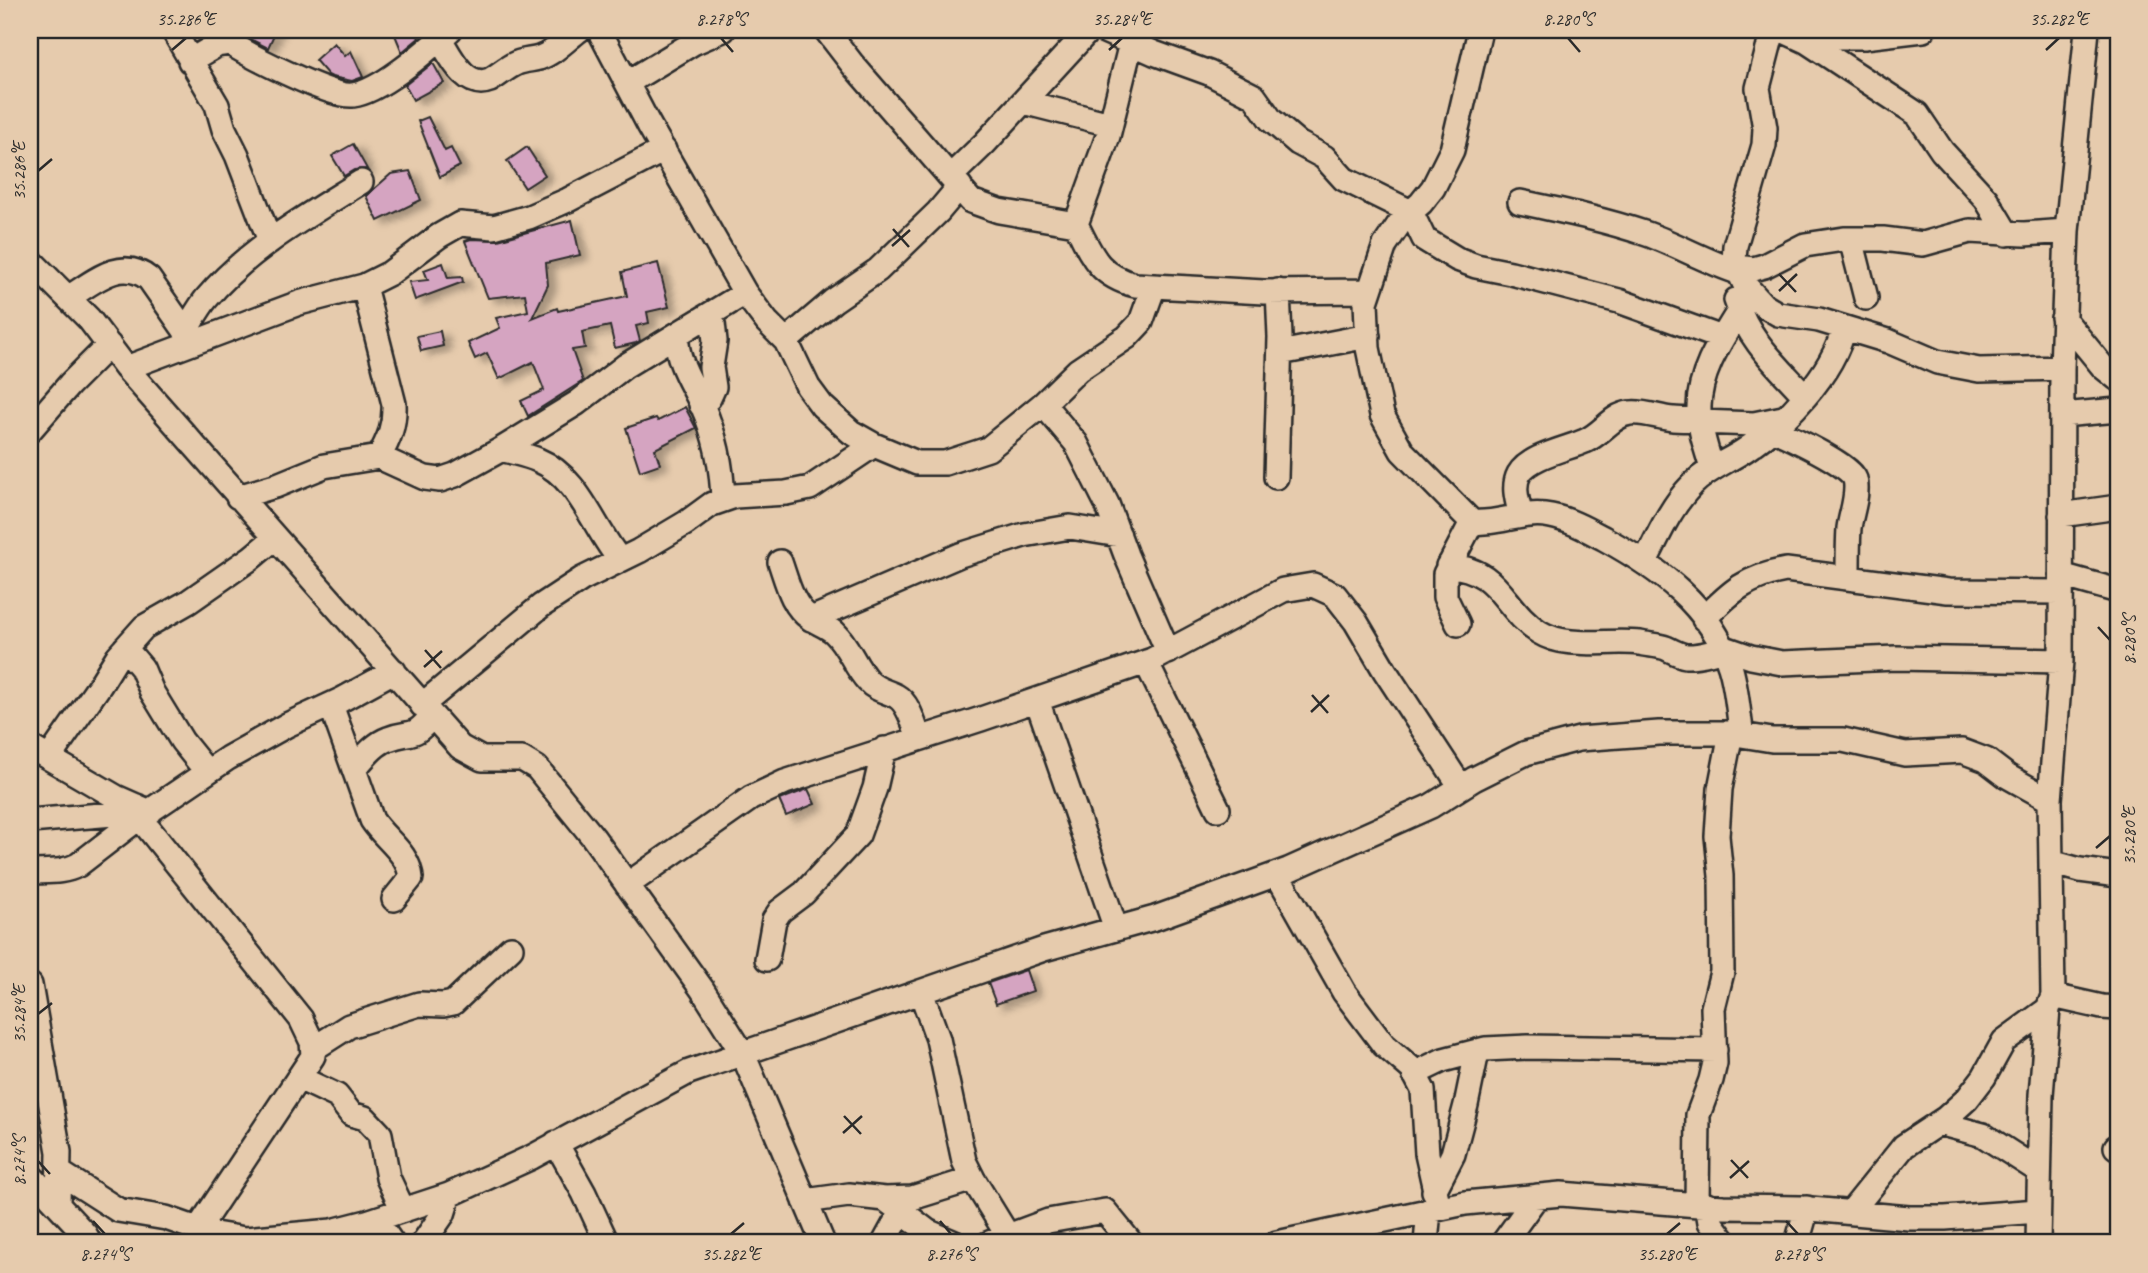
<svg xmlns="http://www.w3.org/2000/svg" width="2148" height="1273" viewBox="0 0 2148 1273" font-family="Caveat,sans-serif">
<defs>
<filter id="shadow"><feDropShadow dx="8" dy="4.5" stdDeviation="3.5" flood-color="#0004"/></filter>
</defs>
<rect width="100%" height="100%" fill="#e6cbad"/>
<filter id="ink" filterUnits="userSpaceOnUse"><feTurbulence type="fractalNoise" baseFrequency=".0143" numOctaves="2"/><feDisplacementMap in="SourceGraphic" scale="14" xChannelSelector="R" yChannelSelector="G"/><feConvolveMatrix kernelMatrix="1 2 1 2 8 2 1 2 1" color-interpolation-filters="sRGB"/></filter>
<g filter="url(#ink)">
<path fill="#d5a4c1" stroke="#2b2b2b" stroke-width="2" filter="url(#shadow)" d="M 232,30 L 276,30 L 268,48 Z
M 393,30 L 415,30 L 419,38 L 402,52 Z
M 334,43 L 345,56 L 351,51 L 363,77 L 352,81 L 332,77 L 328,75 L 315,60 Z
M 433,63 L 444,83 L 413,100 L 405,85 Z
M 428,117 L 445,151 L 451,148 L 460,166 L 440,177 L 418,121 Z
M 353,144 L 367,169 L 354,170 L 344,176 L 332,156 Z
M 527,147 L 545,175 L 525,188 L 507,161 Z
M 410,171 L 421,200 L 378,221 L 366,196 L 391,174 Z
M 572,220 L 580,255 L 546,263 L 548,285 L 532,318 L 557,308 L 558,311 L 627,296 L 622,272 L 658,263 L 669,307 L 647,312 L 649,323 L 636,326 L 640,341 L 636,343 L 615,348 L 610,326 L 582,332 L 585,348 L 572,350 L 583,381 L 528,416 L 521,401 L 544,390 L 533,362 L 499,379 L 487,353 L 475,359 L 468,343 L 500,328 L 496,318 L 528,311 L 525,294 L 488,298 L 465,241 L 471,239 L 498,240 Z
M 443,263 L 448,278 L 462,277 L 463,282 L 415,300 L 409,282 L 428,280 L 424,270 Z
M 440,331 L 443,346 L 421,351 L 417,336 Z
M 685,407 L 696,428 L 655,449 L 660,464 L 640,471 L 626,428 L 656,418 L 658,421 Z
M 808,789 L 815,804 L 786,816 L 779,800 Z
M 1026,970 L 1033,991 L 996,1004 L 988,983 Z"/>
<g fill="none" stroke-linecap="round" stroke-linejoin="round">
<g stroke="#2b2b2b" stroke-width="28">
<path id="street" d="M 173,30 L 217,105 L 224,129 L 237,155 L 270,241
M 599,30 L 649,125 L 745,293 L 767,322 L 786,341 L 808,387 L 822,406 L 851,432 L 874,445 L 917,463 L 945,463 L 988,449 L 1043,404 L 1078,370 L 1127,337 L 1141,322 L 1154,286
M 826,30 L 853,65 L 971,201 L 999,211 L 1076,224
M 1102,30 L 1154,53 L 1209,73 L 1254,96 L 1271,120 L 1298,143 L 1324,157 L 1344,179 L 1411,212 L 1424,239 L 1457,259 L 1476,266 L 1511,273 L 1619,301 L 1722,338
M 1773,30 L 1758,88 L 1765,128 L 1764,145 L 1735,246 L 1734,261 L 1745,285 L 1763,305 L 1778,314 L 1819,320 L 1888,341 L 1937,362 L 1979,370 L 2062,368
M 1782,30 L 1806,41 L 1917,114 L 1942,151 L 1986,199 L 2007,234
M 1798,36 L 1864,37 L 1923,30
M 440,39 C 450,55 465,90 490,80 C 499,75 507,67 517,63 C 524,60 532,60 539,58 C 554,53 567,39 579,30
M 1131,43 L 1108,136 L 1076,224 C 1092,256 1098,275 1135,285 L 1264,292 L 1369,291
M 190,61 L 217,45 L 230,43 C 250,56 332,98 353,95 C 382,91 428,49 450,30
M 627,83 L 693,43 L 723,30
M 1023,102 L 1110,124
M 951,176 L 985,143 L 1089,30
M 1520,202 C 1563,211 1606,220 1647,234 C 1678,245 1707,262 1738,272
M 1851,239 L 1866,298
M 30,260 L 89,319 L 126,368 L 460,747 L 482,759 L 522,759 L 537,768 L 593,837 L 702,989 L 743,1054 L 823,1243
M 1736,267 L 1753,269 L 1764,266 L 1805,245 L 1844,239 L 1883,239 L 1923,244 L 1970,231 L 2024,234 L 2067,231
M 364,286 L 394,404 C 395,425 389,439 379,457
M 68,298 C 93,282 122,256 149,279 L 193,342
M 1736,300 C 1748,340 1778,366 1805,396
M 2063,318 L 2103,367 L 2118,379
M 185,331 C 192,321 198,309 206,299 C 248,249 307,216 361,182
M 676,335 C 678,365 690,379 702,405 C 716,436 722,466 723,500
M 786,341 L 833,301 L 878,270 L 938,212 L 960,186
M 1280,353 L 1368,336
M 126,368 L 299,303 L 364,286 L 390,273 L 439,236 L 460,224 L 494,227 L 529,217 L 568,200 L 664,150
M 1043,404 L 1076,443 L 1107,504 L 1126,555 L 1168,652
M 701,405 L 709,398 L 714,387 L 711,367 L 715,341 L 712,314
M 2062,415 L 2118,410
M 1700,422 L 1754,424 L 1783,418
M 1771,429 C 1787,435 1851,465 1855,479 C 1859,494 1851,513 1849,528 C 1848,544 1848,561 1848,577
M 30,430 L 70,384 L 109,345
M 502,449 C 514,453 527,455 538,460 C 579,477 594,529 620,560
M 1712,469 C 1707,450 1699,430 1699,410 C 1698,374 1721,340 1739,311
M 1276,477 L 1280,337 L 1278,291
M 238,497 L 275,486 L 324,466 L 379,457 L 425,478 L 440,480 L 455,475 L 502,449 L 577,403 L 625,366 L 745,293
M 2061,515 L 2118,507
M 1521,516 C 1518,503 1512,487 1519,474 C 1529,456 1567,449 1585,441 C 1602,434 1612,415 1630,413 C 1644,411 1659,418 1673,419 C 1682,420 1691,419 1700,419
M 1472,522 C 1498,525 1524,510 1551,516 C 1571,520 1588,530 1605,539 C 1658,568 1711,606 1730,666 C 1737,688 1738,713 1742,735
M 780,562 C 787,582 792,606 810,618 C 818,623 827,626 834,632 C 849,646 854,666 868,681 C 876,690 886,691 896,696 C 909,703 914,725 919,738
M 1645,562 C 1658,536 1671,506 1692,485 C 1707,469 1727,462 1745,450 C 1785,424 1833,374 1844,328
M 1448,566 C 1500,568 1503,609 1539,632 C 1568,650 1608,639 1640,643 C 1648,645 1658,645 1666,648 C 1672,651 1679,655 1686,656 C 1697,657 1711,652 1723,650
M 2061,575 L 2118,591
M 811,619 L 960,555 L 1024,535 L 1070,527 L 1119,535
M 1704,619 C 1731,591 1747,577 1786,570 L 1948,591 L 2061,592
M 1458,624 L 1445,597 L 1445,574 L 1472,522 L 1402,451 L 1382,415 L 1368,348 L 1366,302 L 1385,245 L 1402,220 L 1421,203 L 1433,188 L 1452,150 L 1480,30
M 1722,647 L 1751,657 L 1782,663 L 1896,658 L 2061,661
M 125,648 L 142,668 L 152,692 L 182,741 L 207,772
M 1146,662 L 1218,809
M 1037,700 L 1116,929
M 331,705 L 372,820 C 385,840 409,853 411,878 L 394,899
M 422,705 L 541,606 L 582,579 L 639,551 L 686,523 L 712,504 L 735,496 L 786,493 L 810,488 L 874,445
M 30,747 L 116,797 L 150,812
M 49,758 L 100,685 L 118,656 L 144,627 L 188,602 L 251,558 L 275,538
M 354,769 C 364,758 374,744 388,739 C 413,729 411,741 432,716
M 140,818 L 301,1019 L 312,1042 L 313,1056 L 198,1229
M 30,821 L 113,814 L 137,806
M 2051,862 L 2080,870 L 2118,875
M 30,872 C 47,871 63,873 78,865 L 135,821 L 228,758 L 287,725 L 341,700 L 394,671
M 1277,874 L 1344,992 L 1384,1045 L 1412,1069 L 1423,1090 L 1427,1154 L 1439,1208
M 627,885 L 751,798 L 785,782 L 981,719 L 1152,660 L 1283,590 L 1313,585 L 1335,595 L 1356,622 L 1385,671 L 1461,787
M 767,959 L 774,920 L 780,911 L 804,893 L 858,835 L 875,788 L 884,749
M 30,985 L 59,1152 L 58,1205
M 921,992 L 938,1039 L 964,1161 L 973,1179 L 1008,1236
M 2053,996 L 2102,1007 L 2118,1008
M 313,1049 L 349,1026 L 419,1004 L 443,1005 L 453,1003 L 511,948
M 1414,1074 L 1443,1060 L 1485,1049 L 1528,1047 L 1715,1050
M 299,1078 L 337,1096 L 351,1114 L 365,1118 L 380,1134 L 388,1178 L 403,1210
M 1938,1123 L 1983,1135 L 2039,1171
M 556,1143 L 584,1193 L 607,1243
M 2116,1147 L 2118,1146
M 59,1172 L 118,1210 L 166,1218 L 209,1233 L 245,1239 L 332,1231 L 367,1222 L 449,1195 L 532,1157 L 689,1072 L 1044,949 L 1155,918 L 1288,870 L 1431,806 L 1474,779 L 1526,753 L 1579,739 L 1659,733 L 1729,733 L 1772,740 L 1843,740 L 1905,754 L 1962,751 L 1986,760 L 2007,776 L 2050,800
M 30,1175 L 85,1234 L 90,1243
M 1434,1191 L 1453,1154 L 1466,1105 L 1477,1052
M 885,1199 L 927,1231 L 955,1243
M 805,1201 L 849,1195 L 885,1199 L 912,1198 L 973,1179
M 1697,1204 L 1698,1115 L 1711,1080 L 1715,1063 L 1713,1008 L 1722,972 L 1721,876 L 1717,836 L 1720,789 L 1731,733
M 1707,1205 L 1710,1222 L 1726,1243
M 1851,1212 L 1904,1146 L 1946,1118 L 1967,1099 L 1984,1077 L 2004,1041 L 2048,1009
M 376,1220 L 392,1243
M 423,1243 L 443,1214 L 449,1195
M 884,1243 L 901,1212
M 989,1243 L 1048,1221 L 1105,1211 L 1131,1243
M 1277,1243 L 1465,1203 L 1561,1194 L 1723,1207 L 1800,1208 L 1909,1218 L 1945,1218 L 2038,1211
M 1426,1243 L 1429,1210
M 1503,1243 L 1537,1196
M 1797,1243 L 1807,1208
M 2038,1243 L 2041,1095 L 2048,1009 L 2053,996 L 2050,800 L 2061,661 L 2062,368 L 2067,231 L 2087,30"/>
</g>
<use href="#street" stroke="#e6cbad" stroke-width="23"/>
</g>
</g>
<path fill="none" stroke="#2b2b2b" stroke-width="2.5" d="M 721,38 L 733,52M 1568,38 L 1580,52M 172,50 L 186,38M 1109,50 L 1122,38M 2046,50 L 2059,38M 38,171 L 52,159M 893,229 L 909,247M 892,246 L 910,230M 1779,274 L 1796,292M 1779,291 L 1797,274M 2098,627 L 2110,640M 425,650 L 441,668M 424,667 L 442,651M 1312,695 L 1328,713M 1311,712 L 1329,695M 2096,848 L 2110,836M 38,1014 L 52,1003M 844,1116 L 861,1134M 843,1133 L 862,1116M 1731,1160 L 1748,1178M 38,1161 L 50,1174M 1730,1178 L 1749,1161M 93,1221 L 105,1234M 940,1221 L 951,1234M 1786,1221 L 1798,1234M 731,1234 L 744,1223M 1667,1234 L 1680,1223"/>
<rect width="2148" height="1273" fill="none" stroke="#e6cbad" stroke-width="77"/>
<rect x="38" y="38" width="2072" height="1196" fill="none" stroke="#2b2b2b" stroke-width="2.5"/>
<g font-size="18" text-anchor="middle" fill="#2b2b2b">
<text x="186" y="25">35.286°E</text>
<text x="721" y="25">8.278°S</text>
<text x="1122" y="25">35.284°E</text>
<text x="1568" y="25">8.280°S</text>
<text x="2059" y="25">35.282°E</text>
<text transform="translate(19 171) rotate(-90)" y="6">35.286°E</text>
<text transform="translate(2129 640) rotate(-90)" y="6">8.280°S</text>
<text transform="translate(2129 836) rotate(-90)" y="6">35.280°E</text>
<text transform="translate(19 1014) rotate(-90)" y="6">35.284°E</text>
<text transform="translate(19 1161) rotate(-90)" y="6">8.274°S</text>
<text x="105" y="1260">8.274°S</text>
<text x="731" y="1260">35.282°E</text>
<text x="951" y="1260">8.276°S</text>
<text x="1667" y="1260">35.280°E</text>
<text x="1798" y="1260">8.278°S</text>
</g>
</svg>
